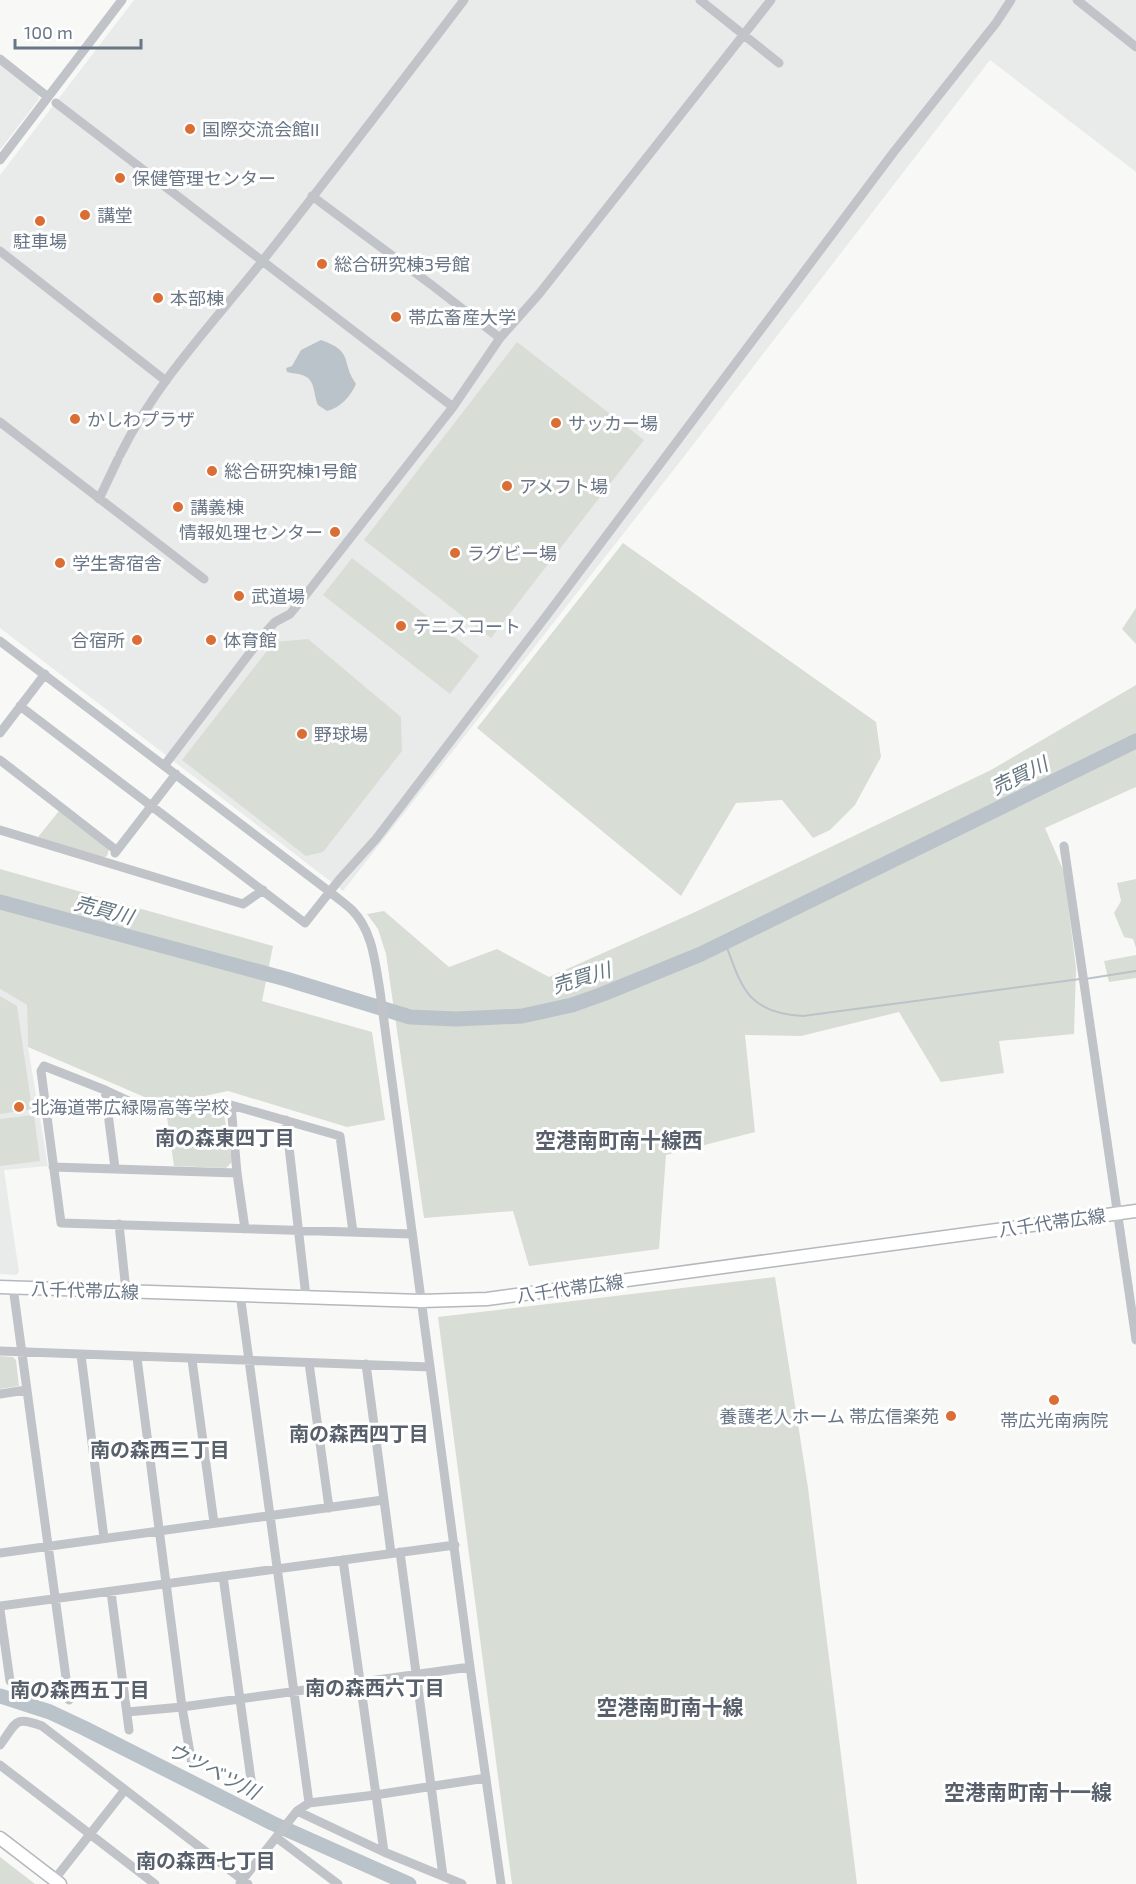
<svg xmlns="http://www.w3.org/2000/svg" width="1136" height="1884" viewBox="0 0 1136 1884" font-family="'Exo 2','Noto Sans JP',sans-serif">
<rect width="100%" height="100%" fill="#f8f9f6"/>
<path fill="#e9ebea" d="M 134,0 L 1136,0 L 1136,172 L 990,60 L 682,459 L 343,891 L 0,628 L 0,175 Z
M 0,64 L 38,93 L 39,99 L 0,150 Z
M 0,989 L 27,1005 L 28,1047 L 48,1166 L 4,1170 L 19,1272 L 16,1275 L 0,1274 Z"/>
<path fill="#d8ddd6" d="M 517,342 L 644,440 L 491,638 L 364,540 Z
M 623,543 L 876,722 L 881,757 L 855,805 L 830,830 L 813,838 L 782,800 L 736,803 L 681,896 L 477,728 Z
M 352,558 L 479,656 L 450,694 L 323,595 Z
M 1136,608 L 1136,644 L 1122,629 Z
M 308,639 L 401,717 L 402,751 L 323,852 L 306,856 L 182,760 L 274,642 Z
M 1136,685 L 1136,787 L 1045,828 L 1064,872 L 1076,968 L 1074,1034 L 999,1041 L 1004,1073 L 941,1082 L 899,1012 L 801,1036 L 745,1035 L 755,1132 L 666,1155 L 659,1249 L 529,1266 L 513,1211 L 424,1218 L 386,954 L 378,929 L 367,914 L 384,911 L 449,967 L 497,949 L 549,977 L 693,913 L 991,770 Z
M 59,811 L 109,849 L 107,856 L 103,858 L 38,837 Z
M 0,869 L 273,946 L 262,1001 L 372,1032 L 385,1120 L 347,1127 L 228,1091 L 163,1105 L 28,1047 L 27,1005 L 0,989 Z
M 1136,879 L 1136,948 L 1133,939 L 1124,937 L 1114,913 L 1121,901 L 1117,883 Z
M 1136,955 L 1136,978 L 1109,982 L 1104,961 Z
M 0,996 L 17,1006 L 32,1109 L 0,1114 Z
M 219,1110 L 224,1114 L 232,1162 L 226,1168 L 174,1166 L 167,1117 Z
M 34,1115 L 40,1161 L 0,1166 L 0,1119 Z
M 775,1277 L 808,1488 L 857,1884 L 512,1884 L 438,1317 Z
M 0,1356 L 13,1357 L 16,1360 L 19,1386 L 0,1389 Z
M 0,1857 L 35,1884 L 0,1884 Z"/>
<path fill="#bac3c9" d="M 321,340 C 355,352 340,361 356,384 C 351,396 340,408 327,411 L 318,405 C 313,394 316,379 302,375 C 297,373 293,374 287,372 L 286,368 L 292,366 L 301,350 Z"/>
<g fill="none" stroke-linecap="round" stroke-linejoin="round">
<path stroke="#bac3c9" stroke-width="2" d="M 725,942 C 742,989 748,1013 803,1016 L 1080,979
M 1085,979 L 1136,971"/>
<path stroke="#bac3c9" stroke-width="15" d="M 0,902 L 286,979 L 410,1017 L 456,1019 L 522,1016 L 572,1005 L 603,994 L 701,954 L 1136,741
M 0,1696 L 50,1712 L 84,1728 L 272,1823 L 409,1884"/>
<g stroke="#b4b8bd" stroke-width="15">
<path id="major" d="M 0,1287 L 421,1301 L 487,1299 L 1136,1211
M 0,1838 L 60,1884"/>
</g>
<path stroke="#c0c4c8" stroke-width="9" d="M 700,0 L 779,63
M 1077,0 L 1136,47
M 0,59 L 48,97
M 56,103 L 453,407
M 0,160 L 122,0
M 312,196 L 433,286 L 500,338
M 0,251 L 166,381
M 0,422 L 204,579
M 120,455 C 155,384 211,325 260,264 C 329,177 397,88 464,0
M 99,499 L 118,459
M 0,641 L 330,892 C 337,898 346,904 352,910 C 373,931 375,963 380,991 L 470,1667 L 501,1884
M 20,706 L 305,923 L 339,880 L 376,839 L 550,611 L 893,153 L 996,23 L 1011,0
M 0,733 L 45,674
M 0,760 L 116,850
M 164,766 L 265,633 L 275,622 L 290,614 L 304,597 L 453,407 L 500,338 L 539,294 L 771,0
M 0,830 L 243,904 L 263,890
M 1064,846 L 1136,1340
M 115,853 L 176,774
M 105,1090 L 115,1168
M 231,1105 L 237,1173 L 245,1229
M 286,1120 L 306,1297
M 53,1167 L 237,1173
M 119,1224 L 126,1291
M 353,1232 L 340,1136 L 231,1105 L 155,1113 L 105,1090 L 44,1066 L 41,1071 L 61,1223 L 412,1234
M 13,1287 L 69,1700
M 240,1294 L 309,1803
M 0,1351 L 430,1367
M 81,1355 L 104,1538
M 137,1358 L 182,1707 L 192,1764
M 192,1360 L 214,1523
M 309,1363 L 329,1508
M 366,1364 L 391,1553
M 0,1394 L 26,1390
M 400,1552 L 443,1876
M 0,1553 L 383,1500
M 343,1560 L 384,1852
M 223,1576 L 253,1794
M 111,1592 L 129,1730
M 0,1606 L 455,1545
M 0,1610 L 10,1681
M 127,1712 L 182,1707 L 470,1667
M 0,1745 C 17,1723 13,1715 42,1726 L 248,1884
M 0,1765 L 155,1884
M 297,1811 L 384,1852 L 462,1884
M 277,1838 L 338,1884
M 54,1880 L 124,1791
M 240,1883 L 297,1811 L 309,1803 L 375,1795 L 486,1778"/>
<use href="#major" stroke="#fff" stroke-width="12"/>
</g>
<g fill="#da6e35" stroke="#fff" stroke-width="2">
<circle cx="190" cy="129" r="6"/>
<circle cx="120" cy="178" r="6"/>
<circle cx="85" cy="215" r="6"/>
<circle cx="40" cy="221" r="6"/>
<circle cx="322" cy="264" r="6"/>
<circle cx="158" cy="298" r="6"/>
<circle cx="396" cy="317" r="6"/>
<circle cx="75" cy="419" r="6"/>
<circle cx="556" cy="423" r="6"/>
<circle cx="212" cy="471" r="6"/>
<circle cx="507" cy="486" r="6"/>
<circle cx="178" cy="507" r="6"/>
<circle cx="335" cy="532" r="6"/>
<circle cx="455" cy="553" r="6"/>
<circle cx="60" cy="563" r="6"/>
<circle cx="239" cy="596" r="6"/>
<circle cx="401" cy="626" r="6"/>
<circle cx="137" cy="640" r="6"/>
<circle cx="211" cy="640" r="6"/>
<circle cx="302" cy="734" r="6"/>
<circle cx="19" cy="1107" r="6"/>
<circle cx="1054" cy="1400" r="6"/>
<circle cx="951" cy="1416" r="6"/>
</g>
<g text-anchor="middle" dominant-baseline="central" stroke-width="6" stroke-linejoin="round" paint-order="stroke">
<g font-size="18" fill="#697686" stroke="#fff" text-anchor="start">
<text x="202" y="129">国際交流会館II</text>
<text x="132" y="178">保健管理センター</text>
<text x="97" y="215">講堂</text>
<text x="40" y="241" text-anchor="middle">駐車場</text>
<text x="334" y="264">総合研究棟3号館</text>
<text x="170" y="298">本部棟</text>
<text x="408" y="317">帯広畜産大学</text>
<text x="87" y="419">かしわプラザ</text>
<text x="568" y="423">サッカー場</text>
<text x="224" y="471">総合研究棟1号館</text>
<text x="519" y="486">アメフト場</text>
<text x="190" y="507">講義棟</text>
<text x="323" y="532" text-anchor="end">情報処理センター</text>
<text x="467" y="553">ラグビー場</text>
<text x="72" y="563">学生寄宿舎</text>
<text x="251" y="596">武道場</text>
<text x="413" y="626">テニスコート</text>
<text x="125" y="640" text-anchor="end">合宿所</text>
<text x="223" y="640">体育館</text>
<text x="314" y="734">野球場</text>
<text x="31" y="1107">北海道帯広緑陽高等学校</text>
<text x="939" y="1416" text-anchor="end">養護老人ホーム 帯広信楽苑</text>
<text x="1054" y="1420" text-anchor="middle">帯広光南病院</text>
</g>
<g font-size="18" fill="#697686" stroke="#fff">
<text transform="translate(1052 1222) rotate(-8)">八千代帯広線</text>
<text transform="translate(570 1288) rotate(-8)">八千代帯広線</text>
<text transform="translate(85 1290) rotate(2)">八千代帯広線</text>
</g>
<g font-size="20" font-style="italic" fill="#657781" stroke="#fff">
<text transform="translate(1019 775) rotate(-26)">売買川</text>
<text transform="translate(104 909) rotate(15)">売買川</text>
<text transform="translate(581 977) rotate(-17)">売買川</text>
<text transform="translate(214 1770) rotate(27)">ウツベツ川</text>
</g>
<g font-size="20" font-weight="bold" fill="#57606b" stroke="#fff">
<text x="225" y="1137">南の森東四丁目</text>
<text x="359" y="1433">南の森西四丁目</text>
<text x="160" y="1449">南の森西三丁目</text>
<text x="375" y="1687">南の森西六丁目</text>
<text x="80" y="1689">南の森西五丁目</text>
<text x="206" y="1860">南の森西七丁目</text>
</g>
<g font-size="21" font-weight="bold" fill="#57606b" stroke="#fff">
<text x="619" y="1139">空港南町南十線西</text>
<text x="670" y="1706">空港南町南十線</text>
<text x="1028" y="1791">空港南町南十一線</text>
</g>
</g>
<path d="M15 39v9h126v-9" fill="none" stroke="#697686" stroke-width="3"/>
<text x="24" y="39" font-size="18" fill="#697686" stroke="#ffffff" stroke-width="4.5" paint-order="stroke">100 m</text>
</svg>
